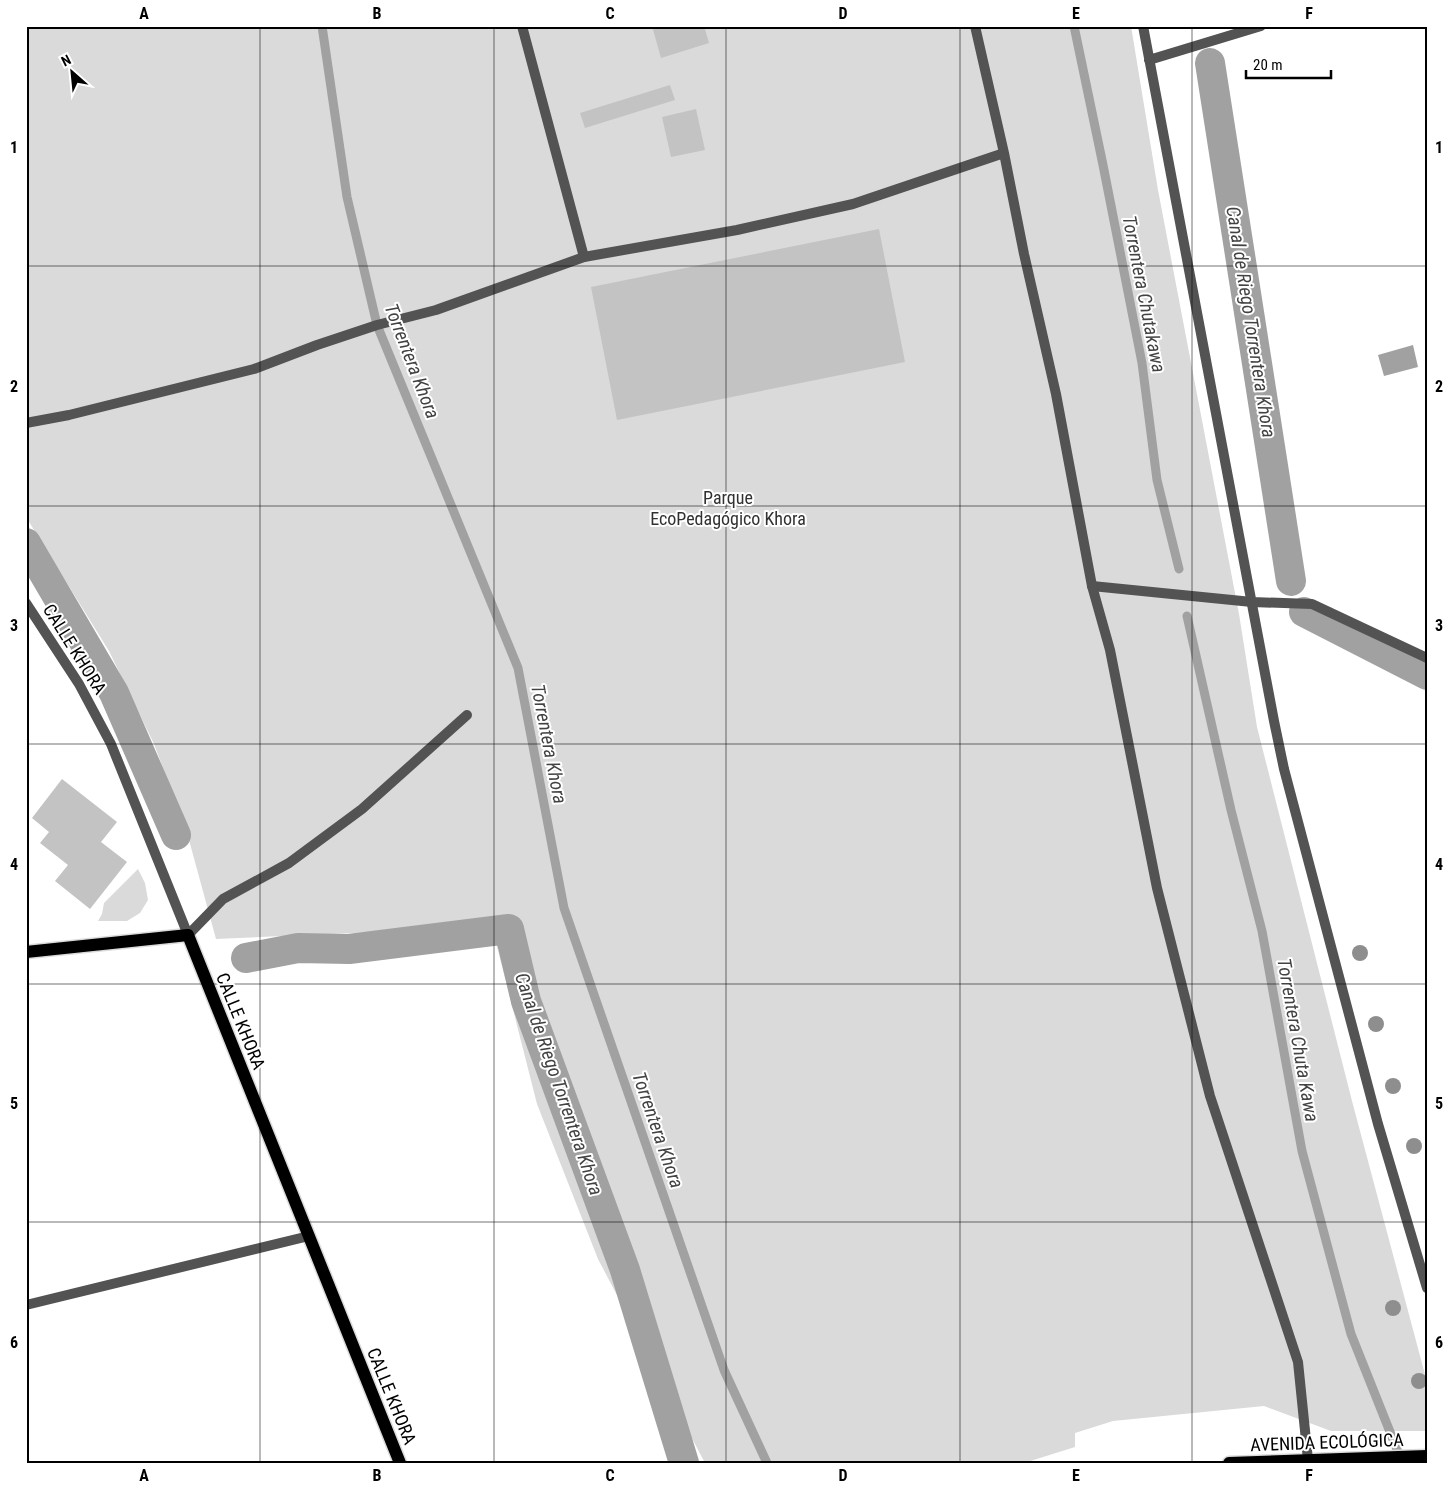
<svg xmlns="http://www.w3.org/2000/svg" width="1453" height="1489" viewBox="0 0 1453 1489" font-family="'Roboto Condensed',sans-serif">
<rect width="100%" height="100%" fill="#fff"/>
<path fill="#dadada" d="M 26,26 L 1131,26 L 1158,190 L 1239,614 L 1257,727 L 1352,1101 L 1427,1382 L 1427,1431 L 1331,1431 L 1264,1406 L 1113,1421 L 1075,1433 L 1075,1447 L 1024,1463 L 705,1463 L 598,1259 L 537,1104 L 492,927 L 216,939 L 186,829 L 154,744 L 109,651 L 26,517 Z
M 138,869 L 145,883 L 148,900 L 140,913 L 127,921 L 98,921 L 102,914 L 104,903 Z"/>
<path fill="#a1a1a1" d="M 1413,345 L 1418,367 L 1384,376 L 1378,355 Z"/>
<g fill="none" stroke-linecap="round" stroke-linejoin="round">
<path stroke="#a1a1a1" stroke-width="9" d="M 322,26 L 347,197 L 377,325 L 518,668 L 564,908 L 724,1370 L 767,1463
M 1074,26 L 1103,165 L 1142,363 L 1157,480 L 1179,569
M 1187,616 L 1231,810 L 1262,931 L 1302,1151 L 1351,1334 L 1402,1462"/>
<path stroke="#a1a1a1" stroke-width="30" d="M 1210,63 L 1291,581
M 26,543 L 114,693 L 176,835
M 1304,612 L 1427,675
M 246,958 L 298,948 L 349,949 L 509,929 L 526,1001 L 625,1270 L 684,1463"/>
</g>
<path fill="#c3c3c3" d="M 652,26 L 704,26 L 709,43 L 661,58 Z
M 670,85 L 675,100 L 585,128 L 580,113 Z
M 696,109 L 705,150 L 671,157 L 662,117 Z
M 879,229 L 905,362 L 617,420 L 591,287 Z
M 62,779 L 117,822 L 101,842 L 127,862 L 90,909 L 55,881 L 68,865 L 40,843 L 49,832 L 32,818 Z"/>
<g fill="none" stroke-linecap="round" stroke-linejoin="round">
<g stroke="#dbdbdb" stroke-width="15">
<path id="primary" d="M 26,952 L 188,935 L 400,1463
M 1229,1463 L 1427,1456"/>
</g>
<path stroke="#535353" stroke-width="10" d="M 522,26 L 584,257
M 1092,586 L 1252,602
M 188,935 L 223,899 L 289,863 L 362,809 L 467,715
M 26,1305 L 309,1236"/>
<path stroke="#535353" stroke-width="10" d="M 975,26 L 1004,153 L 1024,254 L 1056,394 L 1092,586 L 1110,650 L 1157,888 L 1210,1096 L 1298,1362 L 1308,1460
M 1143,26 L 1274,721 L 1284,769 L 1378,1124 L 1427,1288
M 1149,60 L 1261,26
M 26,423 L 69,415 L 254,369 L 317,345 L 377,325 L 436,310 L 584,257 L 737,230 L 853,204 L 1004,153
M 1252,602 L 1312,604 L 1427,658
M 26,603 L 79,684 L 111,744 L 188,935"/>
<use href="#primary" stroke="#000" stroke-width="12"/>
</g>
<g fill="#8e8e8e">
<circle cx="1360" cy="953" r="8"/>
<circle cx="1376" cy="1024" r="8"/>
<circle cx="1393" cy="1086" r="8"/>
<circle cx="1414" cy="1146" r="8"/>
<circle cx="1393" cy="1308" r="8"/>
<circle cx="1419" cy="1381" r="8"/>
</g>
<path fill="none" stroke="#000" stroke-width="1" stroke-opacity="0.55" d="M 260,26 L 260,1463M 494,26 L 494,1463M 726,26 L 726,1463M 960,26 L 960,1463M 1192,26 L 1192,1463M 26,266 L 1427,266M 26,506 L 1427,506M 26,744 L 1427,744M 26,984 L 1427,984M 26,1222 L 1427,1222"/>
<g text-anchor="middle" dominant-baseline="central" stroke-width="4" stroke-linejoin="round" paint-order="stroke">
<g font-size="18" fill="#313131" stroke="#fff">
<text x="728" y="497">Parque<tspan x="728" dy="21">EcoPedagógico Khora</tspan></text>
</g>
<g font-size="18" fill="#000" stroke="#fff">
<text transform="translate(75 649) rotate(58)">CALLE KHORA</text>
<text transform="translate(241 1021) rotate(68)">CALLE KHORA</text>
<text transform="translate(392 1396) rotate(68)">CALLE KHORA</text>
<text transform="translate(1327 1442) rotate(-2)">AVENIDA ECOLÓGICA</text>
</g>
<g font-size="19" font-style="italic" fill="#424242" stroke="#fff">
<text transform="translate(1144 294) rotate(79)">Torrentera Chutakawa</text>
<text transform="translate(1251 322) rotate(81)">Canal de Riego Torrentera Khora</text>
<text transform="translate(412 361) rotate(69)">Torrentera Khora</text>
<text transform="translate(549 744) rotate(79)">Torrentera Khora</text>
<text transform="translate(1298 1040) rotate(80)">Torrentera Chuta Kawa</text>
<text transform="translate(559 1084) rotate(71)">Canal de Riego Torrentera Khora</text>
<text transform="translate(658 1130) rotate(71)">Torrentera Khora</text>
</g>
</g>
<rect width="1453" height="1489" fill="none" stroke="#ffffff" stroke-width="55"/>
<g transform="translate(72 72) rotate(333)" stroke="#ffffff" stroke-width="4" paint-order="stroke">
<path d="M0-4L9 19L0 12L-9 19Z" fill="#000000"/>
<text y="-8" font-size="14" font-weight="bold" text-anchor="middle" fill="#000000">N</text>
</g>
<path d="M1246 70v8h85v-8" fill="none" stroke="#000000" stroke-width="2.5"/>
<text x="1253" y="70" font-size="15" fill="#000000" stroke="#ffffff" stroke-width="4" paint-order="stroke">20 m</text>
<rect x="28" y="28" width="1398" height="1434" fill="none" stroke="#000" stroke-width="2"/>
<g font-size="16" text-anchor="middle" font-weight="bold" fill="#000">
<text x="144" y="19">A</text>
<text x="377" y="19">B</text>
<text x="610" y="19">C</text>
<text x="843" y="19">D</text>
<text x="1076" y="19">E</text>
<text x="1309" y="19">F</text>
<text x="14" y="153">1</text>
<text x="1439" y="153">1</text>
<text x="14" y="392">2</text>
<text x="1439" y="392">2</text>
<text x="14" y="631">3</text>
<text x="1439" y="631">3</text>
<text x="14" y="870">4</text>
<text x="1439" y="870">4</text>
<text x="14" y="1109">5</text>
<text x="1439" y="1109">5</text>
<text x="14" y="1348">6</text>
<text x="1439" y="1348">6</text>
<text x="144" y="1481">A</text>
<text x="377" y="1481">B</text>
<text x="610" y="1481">C</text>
<text x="843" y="1481">D</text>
<text x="1076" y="1481">E</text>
<text x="1309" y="1481">F</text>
</g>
</svg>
